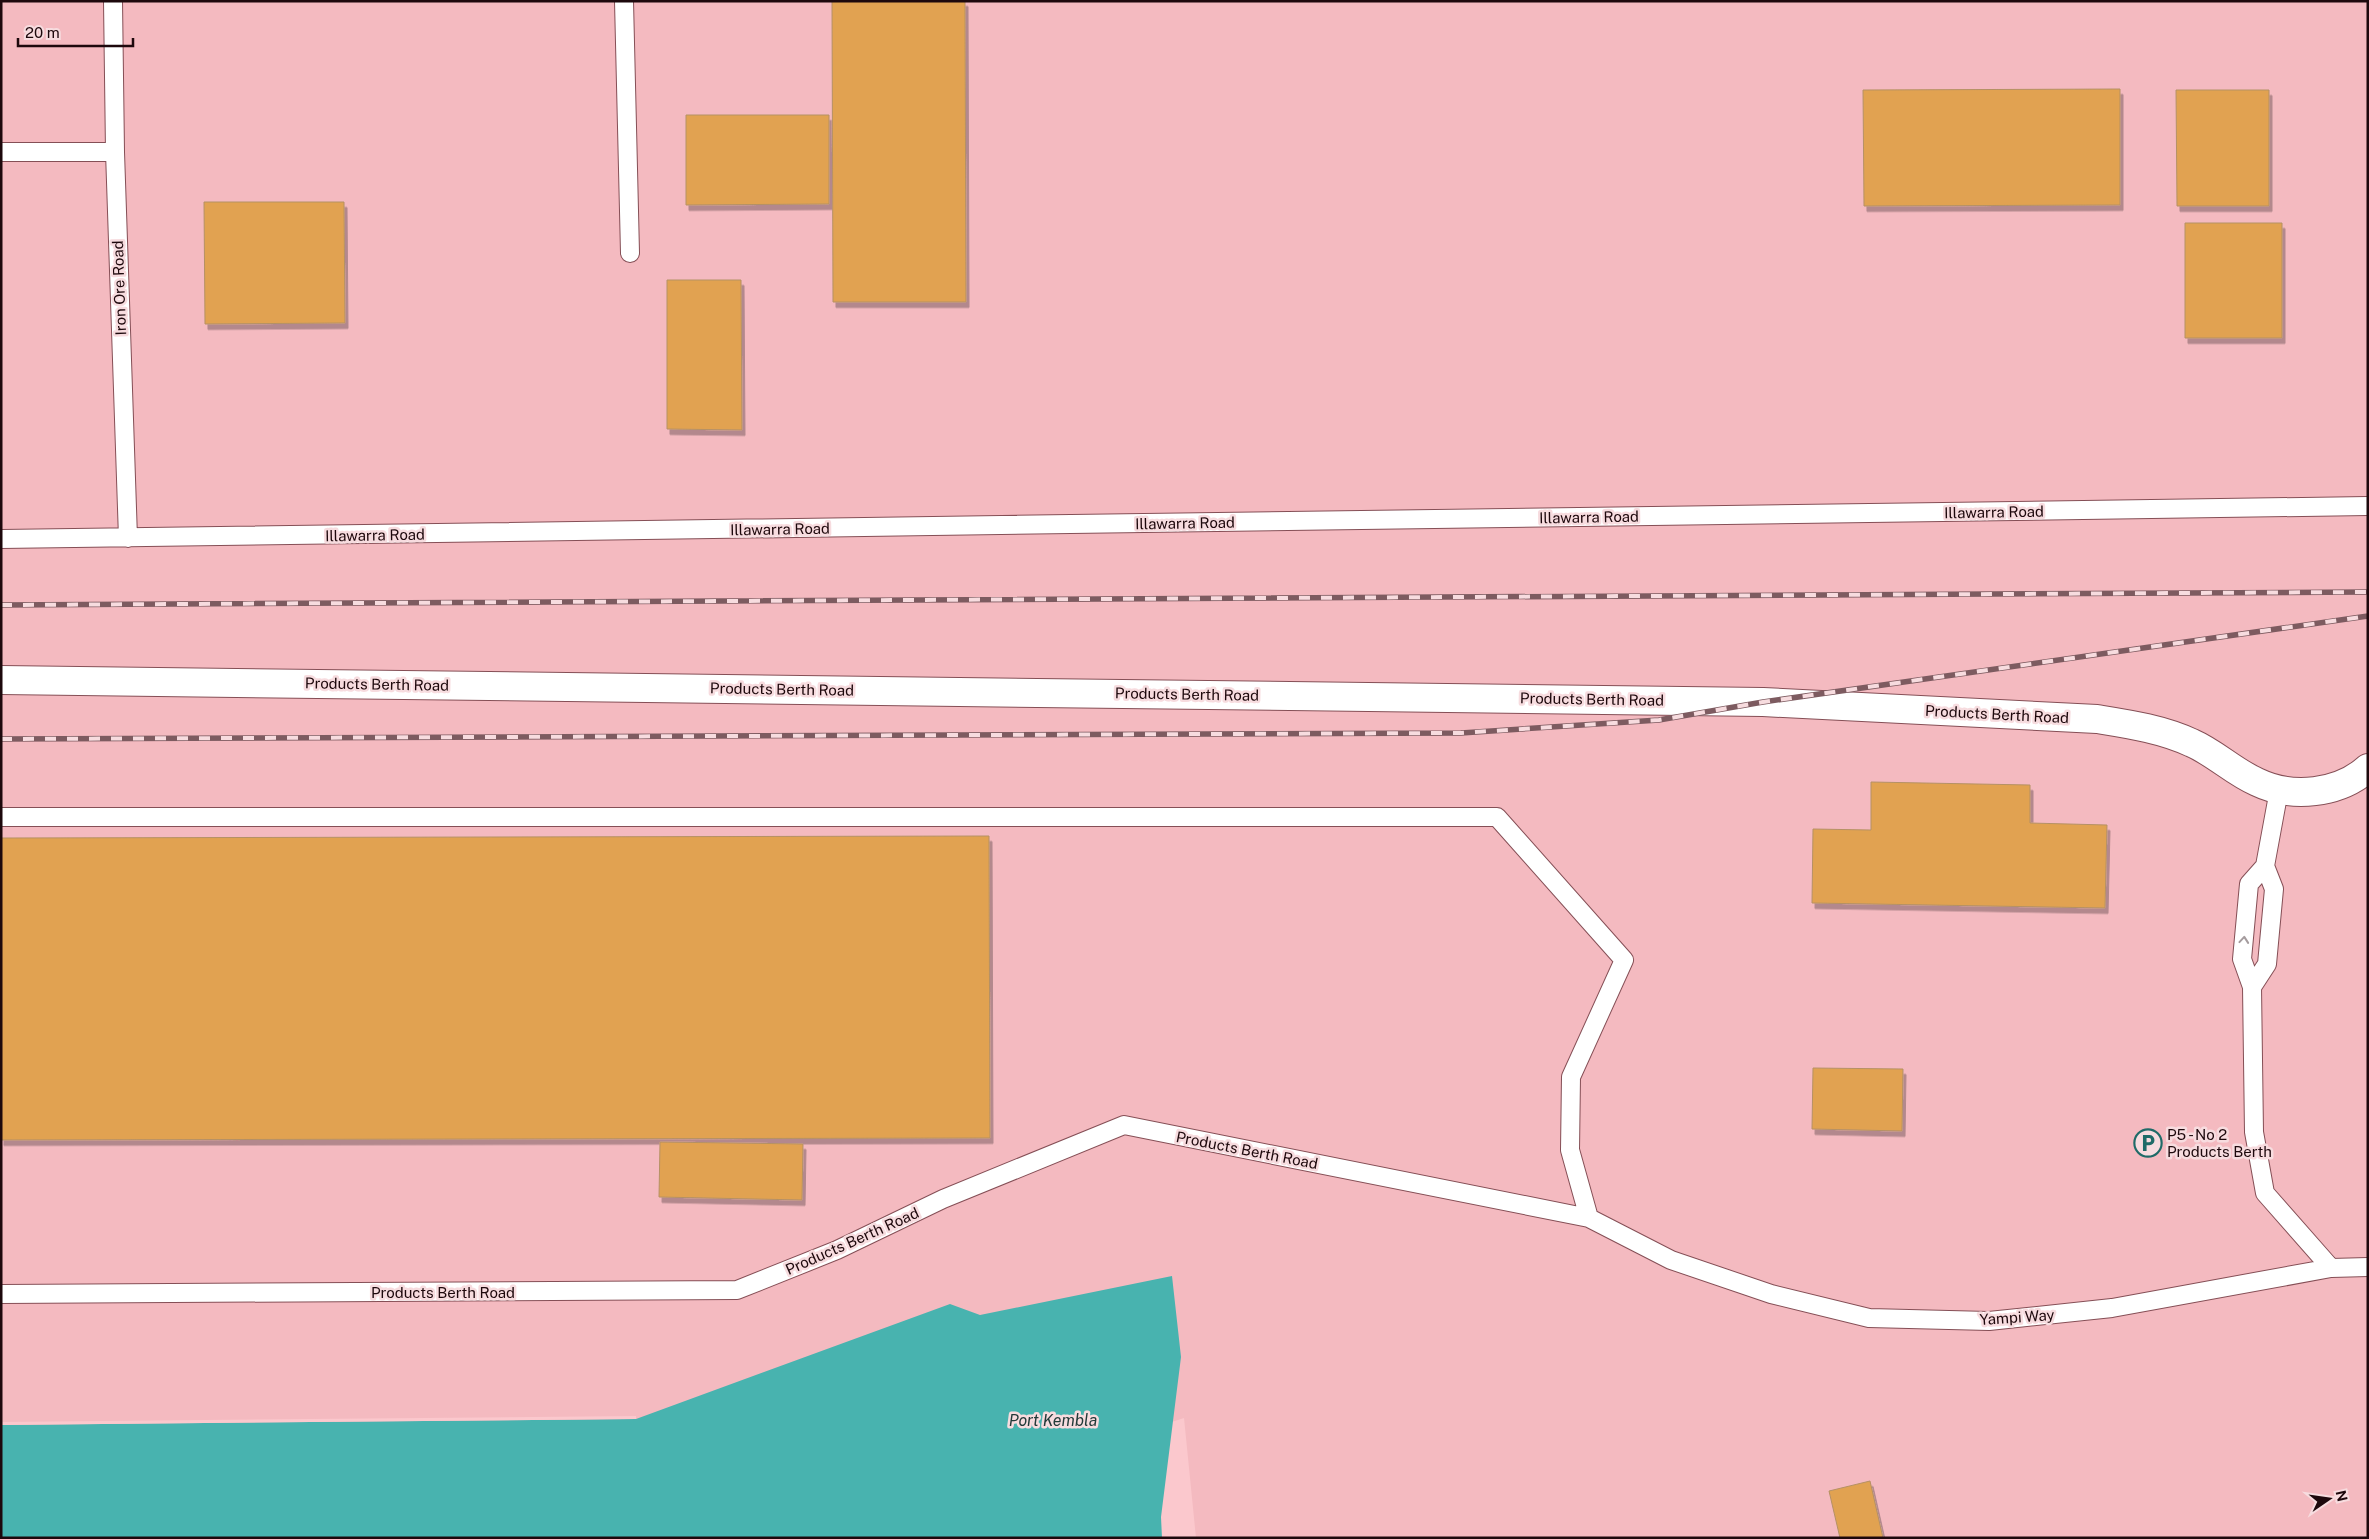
<svg xmlns="http://www.w3.org/2000/svg" width="2369" height="1539" viewBox="0 0 2369 1539" font-family="'Public Sans',sans-serif">
<defs>
<filter id="shadow"><feDropShadow dx="3" dy="5.5" stdDeviation="0" flood-color="#0004"/></filter>
</defs>
<rect width="100%" height="100%" fill="#fbc8cd"/>
<path fill="#f4bac0" d="M 1,1 L 2368,1 L 2368,1538 L 1196,1538 L 1184,1418 L 818,1538 L 1,1538 Z"/>
<path fill="#48b3af" d="M 1172,1276 L 1181,1357 L 1161,1517 L 1162,1538 L 1,1538 L 1,1425 L 636,1419 L 950,1304 L 980,1315 Z"/>
<path fill="#fbc8cd" d="M 636,1416 L 636,1419 L 1,1425 L 1,1422 Z"/>
<path fill="#e1a251" stroke="#b59165" filter="url(#shadow)" d="M 832,1 L 965,1 L 966,302 L 833,302 Z
M 2120,89 L 2120,205 L 1864,206 L 1863,90 Z
M 2176,90 L 2269,90 L 2269,206 L 2177,206 Z
M 686,115 L 829,115 L 829,204 L 686,205 Z
M 204,202 L 344,202 L 345,323 L 205,324 Z
M 2185,223 L 2282,223 L 2282,338 L 2185,338 Z
M 667,280 L 741,280 L 742,430 L 667,429 Z
M 1871,782 L 2030,785 L 2030,823 L 2107,825 L 2105,908 L 1812,903 L 1813,829 L 1871,830 Z
M 989,836 L 990,1138 L 1,1140 L 1,838 Z
M 1813,1068 L 1903,1069 L 1902,1131 L 1812,1129 Z
M 660,1142 L 803,1144 L 802,1200 L 659,1197 Z
M 1870,1481 L 1883,1538 L 1840,1538 L 1829,1491 Z"/>
<g fill="none" stroke-linecap="round" stroke-linejoin="round">
<g stroke="#854f56" stroke-width="20">
<path id="service" d="M 113,1 L 115,152
M 624,1 L 630,253
M 1,152 L 115,152 L 128,538
M 1,539 L 2368,506
M 1,817 L 1497,817 L 1624,960 L 1571,1077 L 1570,1150 L 1589,1218
M 2265,866 L 2249,884 L 2242,959 L 2252,987 L 2254,1132 L 2265,1193 L 2331,1268
M 2252,987 L 2267,964 L 2274,889 L 2265,866 L 2279,790
M 1,1294 L 737,1290 L 837,1250 L 943,1199 L 1124,1125 L 1589,1218 L 1671,1260 L 1771,1294 L 1869,1318 L 1989,1321 L 2112,1308 L 2331,1268 L 2368,1267"/>
</g>
<g stroke="#854f56" stroke-width="30">
<path id="minor" d="M 1,680 L 1763,702 L 2097,719 C 2128,724 2162,729 2192,743 C 2215,753 2234,772 2257,782 C 2292,799 2339,794 2368,768"/>
</g>
<use href="#service" stroke="#fff" stroke-width="18"/>
<use href="#minor" stroke="#fff" stroke-width="28"/>
<g stroke="#7d5b60" stroke-width="5.5">
<path id="rail" d="M 1,605 L 2368,592
M 1,739 L 1461,733 L 1659,720 L 1763,702 L 2368,616"/>
</g>
<use href="#rail" stroke="#f7dcdf" stroke-width="4" stroke-dasharray="11" stroke-linecap="butt"/>
</g>
<defs><path id="oneway-chevron" d="M-2-3.5L2.5 0L-2 3.5" fill="none" stroke-width="1.6" stroke-linecap="round" stroke-linejoin="round" transform="scale(1.25)"/></defs>
<use stroke="#a59c9e" href="#oneway-chevron" transform="translate(2244 940) rotate(-85)"/>
<defs>
<g id="parking-ring" transform="scale(1.4375)"><circle r="9.5" fill="#f7dcdf" stroke="#1f6b68" stroke-width="1.5"/><path d="M-3.5-5.5H1a3.5 3.5 0 0 1 0 7H-1V5.5H-3.5ZM-1-3.4V-.6H.8a1.4 1.4 0 0 0 0-2.8Z" fill="#1f6b68"/></g>
</defs>
<g fill-rule="evenodd">
<use href="#parking-ring" x="2148" y="1143"/>
</g>
<g text-anchor="middle" dominant-baseline="central" stroke-width="5" stroke-linejoin="round" paint-order="stroke">
<g font-size="15" fill="#1d080c" stroke="#f7dcdf">
<text transform="translate(119 288) rotate(-92)">Iron Ore Road</text>
<text transform="translate(1994 512) rotate(-1)">Illawarra Road</text>
<text transform="translate(1589 517) rotate(-1)">Illawarra Road</text>
<text transform="translate(1185 523) rotate(-1)">Illawarra Road</text>
<text transform="translate(780 529) rotate(-1)">Illawarra Road</text>
<text transform="translate(375 535) rotate(-1)">Illawarra Road</text>
<text transform="translate(377 684) rotate(1)">Products Berth Road</text>
<text transform="translate(782 689) rotate(1)">Products Berth Road</text>
<text transform="translate(1187 694) rotate(1)">Products Berth Road</text>
<text transform="translate(1592 699) rotate(1)">Products Berth Road</text>
<text transform="translate(1997 714) rotate(3)">Products Berth Road</text>
<text transform="translate(1247 1150) rotate(11)">Products Berth Road</text>
<text transform="translate(852 1241) rotate(-24)">Products Berth Road</text>
<text x="443" y="1292">Products Berth Road</text>
<text transform="translate(2017 1317) rotate(-4)">Yampi Way</text>
</g>
<g font-size="15" fill="#1d080c" stroke="#f7dcdf" text-anchor="start">
<text x="2167" y="1134">P5 - No 2<tspan x="2167" dy="17">Products Berth</tspan></text>
</g>
<g font-size="16" font-style="italic" fill="#223a39" stroke="#f7dcdf">
<text x="1053" y="1420">Port Kembla</text>
</g>
</g>
<rect width="2369" height="1539" fill="none" stroke="#1d080c" stroke-width="5"/>
<g transform="translate(2329 1499) rotate(77)" stroke="#f7dcdf" stroke-width="4" paint-order="stroke">
<path d="M0-4L9 19L0 12L-9 19Z" fill="#1d080c"/>
<text y="-8" font-size="14" font-weight="bold" text-anchor="middle" fill="#1d080c">N</text>
</g>
<path d="M18 38v8h115v-8" fill="none" stroke="#1d080c" stroke-width="2.5"/>
<text x="25" y="38" font-size="15" fill="#1d080c" stroke="#f7dcdf" stroke-width="4" paint-order="stroke">20 m</text>
</svg>
